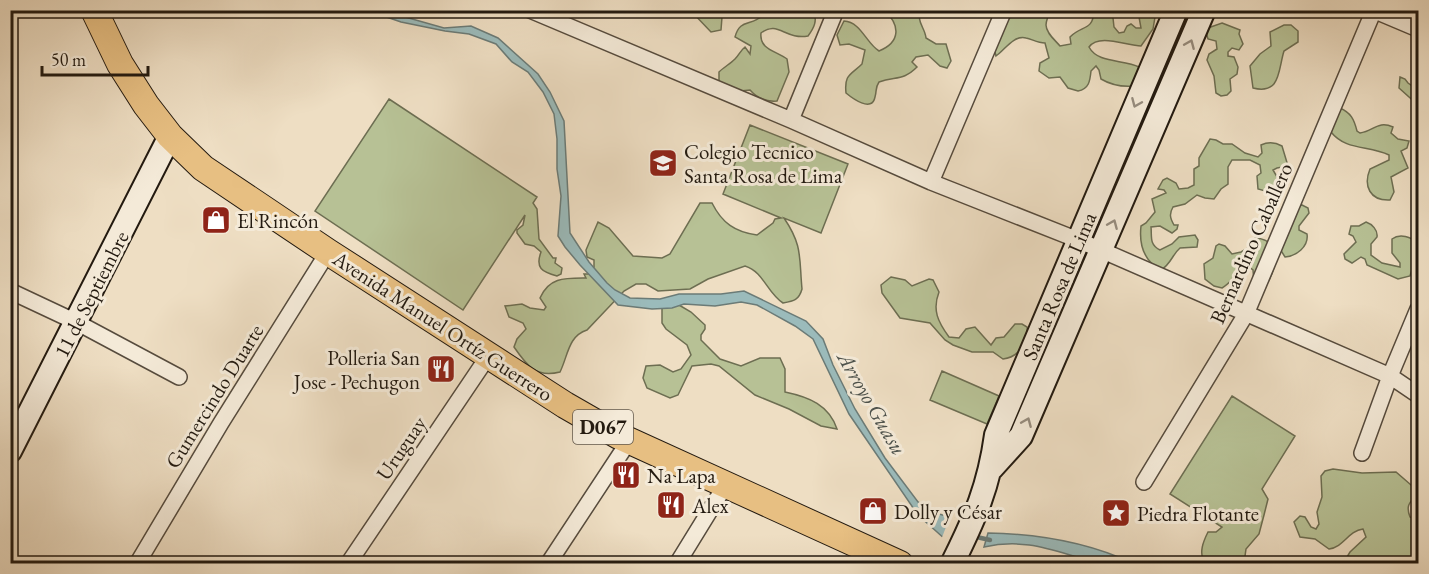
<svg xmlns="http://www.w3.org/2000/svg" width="1429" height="574" viewBox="0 0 1429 574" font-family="'EB Garamond',serif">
<rect width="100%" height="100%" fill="#eedec3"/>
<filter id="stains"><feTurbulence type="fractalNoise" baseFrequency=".00333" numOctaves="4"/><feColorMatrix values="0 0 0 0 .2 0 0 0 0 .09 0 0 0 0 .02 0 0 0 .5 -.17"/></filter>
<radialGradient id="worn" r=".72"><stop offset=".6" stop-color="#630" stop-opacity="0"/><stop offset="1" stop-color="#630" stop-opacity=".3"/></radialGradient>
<path fill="#b7c195" stroke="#6d6e52" stroke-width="1.5" d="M 691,11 L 717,11 L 722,17 L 721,30 L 711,32 Z
M 760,11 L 813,11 C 818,20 814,28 808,36 C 785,40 778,20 761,33 C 759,50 777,51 787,59 L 789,72 L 777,101 C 765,102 757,98 750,90 L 730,92 L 719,82 L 719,72 C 724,67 730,64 735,59 C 739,55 740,51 745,47 L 750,54 L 751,46 L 735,37 C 740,18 751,27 763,15 Z
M 885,11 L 922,11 C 915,21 925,27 926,38 L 936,44 L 946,44 L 951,61 L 947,68 L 940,66 L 928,55 L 916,57 L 912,62 L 917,67 C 903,81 896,76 879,82 C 875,88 877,90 875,97 C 872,113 852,98 846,93 C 844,74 851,75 862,64 L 865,50 L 849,44 L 840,45 L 837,35 L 844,21 C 861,22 866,43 879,51 C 901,42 900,25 885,11 Z
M 1003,11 L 1049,11 C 1049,16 1046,20 1046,25 C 1046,33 1055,40 1060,46 L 1071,44 L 1070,37 C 1082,25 1093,31 1094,11 L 1106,11 L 1113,18 L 1114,27 L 1119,33 L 1124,32 L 1127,26 L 1131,24 L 1136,28 L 1141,28 L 1139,17 L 1143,11 L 1156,11 L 1153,29 L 1141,46 C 1127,46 1099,33 1089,47 C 1098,64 1124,59 1139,67 L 1139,72 L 1134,86 C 1122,87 1111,85 1101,79 L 1099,70 L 1096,66 L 1091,71 C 1090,81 1089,89 1078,91 L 1068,88 L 1060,77 L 1049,78 L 1039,71 L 1040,63 L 1049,58 L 1045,43 C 1037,43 1032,39 1026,38 C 1013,35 1005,50 996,56 L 992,41 Z
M 1222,23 L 1240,30 L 1239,34 L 1243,44 L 1239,50 L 1232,48 L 1228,52 L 1228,56 L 1234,57 L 1238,67 L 1237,74 L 1230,79 L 1231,91 L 1227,95 L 1221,96 L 1216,93 L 1214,76 L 1207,60 L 1209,54 L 1217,49 L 1216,41 L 1208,39 L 1205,29 Z
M 1284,25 L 1291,25 L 1298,31 L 1298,42 L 1284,51 C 1278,70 1281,95 1253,88 L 1250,66 L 1260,54 L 1271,46 L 1270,32 Z
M 1400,77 L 1405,79 L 1408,83 L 1418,90 L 1418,105 L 1399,88 Z
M 389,99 L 537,197 L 533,203 L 537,209 L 539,239 L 553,258 L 556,258 L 555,263 L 562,268 L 561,274 L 557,276 C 542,272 535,268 541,252 L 534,246 L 525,244 L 517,233 L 517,230 L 523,225 L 525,215 L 463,310 L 315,211 Z
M 1340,108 C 1351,113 1354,119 1357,131 L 1360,133 C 1374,131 1378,120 1393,127 L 1391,133 L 1398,139 L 1409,141 L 1407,148 L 1401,151 L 1408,168 L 1391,177 L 1394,192 L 1390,200 C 1370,201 1363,186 1370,169 L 1389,160 L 1389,155 C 1369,145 1346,151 1331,132 L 1331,126 Z
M 750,125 L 848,164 L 821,233 L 784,218 C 803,246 799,258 802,289 C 799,300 794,301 783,303 C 767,293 764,272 745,266 L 708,279 L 690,289 L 658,291 L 646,284 L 636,284 L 624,291 L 587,330 C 568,336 568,356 560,372 C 536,378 527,366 514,347 L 517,339 L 526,329 L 523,323 L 509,317 L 505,306 L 522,304 L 530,308 L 544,310 L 546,307 L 540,298 C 549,277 565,278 586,278 L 584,274 L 590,274 L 594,267 L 594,260 L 587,257 L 586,250 L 598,222 L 609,228 L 633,256 L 662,258 L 670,254 L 700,203 L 712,203 C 722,223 735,232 757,235 L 773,223 L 775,219 L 781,218 L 723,194 Z
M 1210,139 L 1216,140 L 1223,144 L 1232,144 L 1245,153 L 1258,157 L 1262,153 L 1261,145 C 1269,141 1275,142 1282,146 L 1288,166 L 1277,168 L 1273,170 L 1283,187 L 1281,193 L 1273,193 L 1258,189 L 1257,176 L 1261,173 L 1260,165 L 1250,160 L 1232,160 L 1228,167 L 1228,184 L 1221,189 L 1214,199 L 1205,198 L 1197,195 L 1185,204 L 1173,207 C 1169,214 1170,218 1174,225 L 1178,225 L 1177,229 L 1172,233 L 1160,226 L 1151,227 C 1152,236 1149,245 1160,250 L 1172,244 L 1179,237 L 1195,235 L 1198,240 L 1197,247 L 1180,248 C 1172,255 1171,264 1161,270 C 1144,261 1139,244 1141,226 L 1146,223 L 1155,212 L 1152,199 L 1166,193 L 1164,190 L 1158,189 L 1163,180 L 1167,178 L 1176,183 L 1179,189 L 1188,188 L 1194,185 L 1194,169 L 1199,166 L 1199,158 Z
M 1300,204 L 1308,208 L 1309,213 L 1299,226 L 1299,230 L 1307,234 C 1309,247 1296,256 1285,257 L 1280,249 Z
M 1366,222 C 1372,224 1378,230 1377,237 L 1371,244 L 1371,255 L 1382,263 L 1400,267 L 1400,263 L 1392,253 L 1392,239 C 1400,233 1411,237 1418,243 L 1418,258 L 1412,269 L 1410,276 L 1398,279 L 1367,265 L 1365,259 L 1361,257 L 1352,263 L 1345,259 L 1344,254 L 1356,242 L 1353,236 L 1349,234 L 1351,226 L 1359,226 Z
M 1255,238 C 1281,239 1277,266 1268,282 L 1259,285 L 1254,283 L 1253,270 L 1249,267 C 1236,271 1233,282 1222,288 L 1214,286 L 1205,279 L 1204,264 L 1213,258 L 1216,246 L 1219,244 L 1225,246 L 1232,254 L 1241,252 L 1253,245 Z
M 891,277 L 905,280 L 912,286 L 929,279 L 933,280 L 939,292 C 932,310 938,322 949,337 L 959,338 L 966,329 L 975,327 L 991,345 L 996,338 L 1004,337 L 1015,324 L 1022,324 L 1027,327 C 1029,342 1019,357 1003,359 L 993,352 L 972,352 L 953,345 L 945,340 L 930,323 L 900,318 L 882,293 L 881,285 Z
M 679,305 L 691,312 L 705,325 L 705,329 L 701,335 L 701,340 L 720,359 L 741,366 L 760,358 L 780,358 L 785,369 L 785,392 C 809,397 829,405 837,429 L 821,426 L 789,409 L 755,395 L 719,366 L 711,364 L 692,366 L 678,395 L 670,398 L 647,388 L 643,378 L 646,366 L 660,365 L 673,372 L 681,369 L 691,355 L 687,345 L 666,329 L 662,323 L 662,307 Z
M 942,371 L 999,396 L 987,424 L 930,400 Z
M 1232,396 L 1295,436 L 1262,489 L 1268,499 L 1264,515 L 1259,534 L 1246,549 L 1244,563 L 1204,563 C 1199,552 1203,542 1208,532 L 1216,532 L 1222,527 L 1170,494 Z
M 1333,469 L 1362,473 L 1396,472 L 1418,491 L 1418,493 C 1411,502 1405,504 1410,517 L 1418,521 L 1418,563 L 1341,563 L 1344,562 L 1350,552 L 1366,537 L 1363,529 C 1348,531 1344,547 1329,549 L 1315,539 L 1300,537 L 1294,522 L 1300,516 L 1305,517 L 1311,527 L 1316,529 L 1319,524 L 1317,512 L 1322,497 L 1321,476 L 1325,471 Z"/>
<path fill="#9bbbbb" stroke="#6b7b77" stroke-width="1.5" d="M 369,11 L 384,11 L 444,28 L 471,26 L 498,38 L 538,74 L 550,92 L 564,121 L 570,233 L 589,262 L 607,283 L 615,290 L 630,298 L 660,299 L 679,294 L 721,294 L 744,291 L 806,321 L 823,339 L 833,365 L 855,409 L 885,458 L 918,502 L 939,514 L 954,518 L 946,540 L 918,515 L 849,414 L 813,339 L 795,326 L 757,305 L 741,302 L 715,306 L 684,304 L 672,308 L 652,309 L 618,305 L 580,265 L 565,247 L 558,236 L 561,196 L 557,169 L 557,139 L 554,114 L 543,92 L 528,72 L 512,62 L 496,44 L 469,34 L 445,31 L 401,22 Z
M 988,533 C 1038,534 1087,542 1132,563 C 1121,564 1109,565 1099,563 C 1057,553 1029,537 984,547 Z"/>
<path fill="#eedec3" d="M 951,514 L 957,519 L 949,541 L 946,543 L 941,540 Z"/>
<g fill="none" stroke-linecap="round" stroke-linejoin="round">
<path stroke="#6b7b77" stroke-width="4.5" d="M 972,536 L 990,540"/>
<g stroke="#564b3d" stroke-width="18">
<path id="street" d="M 530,10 L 791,120 L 931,182 L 1078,240 L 1390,376 L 1418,395
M 1373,10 L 1418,29
M 791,120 L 836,10
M 931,182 L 1004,10
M 10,291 L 76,322 L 179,377
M 1362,453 L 1390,376 L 1418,309
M 1144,482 L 1246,314 L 1374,10
M 137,564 L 221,423 L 328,252
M 348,564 L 489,355
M 548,564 L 629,441
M 677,564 L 725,486"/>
</g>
<g stroke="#231a10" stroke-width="26">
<path id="secondary" d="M 10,451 L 170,136
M 992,468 L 1021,436 L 1204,10
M 952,564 C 975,518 989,486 996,435 L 1176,10"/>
</g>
<g stroke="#231a10" stroke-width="28">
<path id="primary" d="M 94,10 L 120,64 L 146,105 L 170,136 L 203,168 L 328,252 L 565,405 L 619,436 L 900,564"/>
</g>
<use href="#street" stroke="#f4ead8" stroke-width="15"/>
<use href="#secondary" stroke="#f4ead8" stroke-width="22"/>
<use href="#primary" stroke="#e7bf82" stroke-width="26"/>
</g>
<defs><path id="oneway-chevron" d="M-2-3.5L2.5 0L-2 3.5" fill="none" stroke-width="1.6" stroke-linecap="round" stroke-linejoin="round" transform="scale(1.5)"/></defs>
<g stroke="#968c7e">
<use href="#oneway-chevron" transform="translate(1190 44) rotate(-67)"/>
<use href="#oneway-chevron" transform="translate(1136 103) rotate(113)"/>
<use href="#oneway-chevron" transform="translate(1113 224) rotate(-67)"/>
<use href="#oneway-chevron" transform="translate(1027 422) rotate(-67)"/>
</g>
<defs>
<g id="school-square" transform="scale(1.5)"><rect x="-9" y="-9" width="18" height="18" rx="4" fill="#8f2418" stroke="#f4ead8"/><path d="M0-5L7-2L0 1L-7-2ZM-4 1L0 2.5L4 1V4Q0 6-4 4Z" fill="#fff"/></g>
<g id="shop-square" transform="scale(1.5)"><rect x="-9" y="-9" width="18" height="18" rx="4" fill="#8f2418" stroke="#f4ead8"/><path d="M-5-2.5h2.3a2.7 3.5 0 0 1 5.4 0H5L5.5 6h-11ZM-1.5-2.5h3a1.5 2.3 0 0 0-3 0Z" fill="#fff"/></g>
<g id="restaurant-square" transform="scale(1.5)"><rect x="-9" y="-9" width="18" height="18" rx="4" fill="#8f2418" stroke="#f4ead8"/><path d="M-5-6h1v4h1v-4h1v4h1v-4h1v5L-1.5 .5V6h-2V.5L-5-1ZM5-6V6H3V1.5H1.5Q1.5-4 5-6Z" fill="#fff"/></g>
<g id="sight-square" transform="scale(1.5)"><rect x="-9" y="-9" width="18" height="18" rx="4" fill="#8f2418" stroke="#f4ead8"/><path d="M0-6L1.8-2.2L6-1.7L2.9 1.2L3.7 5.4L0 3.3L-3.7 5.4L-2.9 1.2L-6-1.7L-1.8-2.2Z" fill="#fff"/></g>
</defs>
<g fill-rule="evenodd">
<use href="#school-square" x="663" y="163"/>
<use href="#shop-square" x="216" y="220"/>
<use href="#restaurant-square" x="441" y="369"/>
<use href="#restaurant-square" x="626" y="475"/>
<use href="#restaurant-square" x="671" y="505"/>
<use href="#shop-square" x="873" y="511"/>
<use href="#sight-square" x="1116" y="513"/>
</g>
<g text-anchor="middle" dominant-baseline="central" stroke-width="6" stroke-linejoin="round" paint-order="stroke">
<rect fill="#f4ead8" stroke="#62584c" stroke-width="1.5" x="573" y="410" width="60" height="34" rx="4.5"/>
<g font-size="20" font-weight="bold" fill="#231a10">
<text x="603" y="427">D067</text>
</g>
<g font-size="21" fill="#231a10" stroke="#f4ead8" text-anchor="start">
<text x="684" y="151">Colegio Tecnico<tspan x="684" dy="24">Santa Rosa de Lima</tspan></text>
<text x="237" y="220">El Rincón</text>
<text x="420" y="357" text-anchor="end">Polleria San<tspan x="420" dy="24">Jose - Pechugon</tspan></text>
<text x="647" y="475">Na Lapa</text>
<text x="692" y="505">Alex</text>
<text x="894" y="511">Dolly y César</text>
<text x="1137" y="513">Piedra Flotante</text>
</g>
<g font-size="21" fill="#231a10" stroke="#f4ead8">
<text transform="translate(1251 243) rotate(-66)">Bernardino Caballero</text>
<text transform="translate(1059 286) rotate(-67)">Santa Rosa de Lima</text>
<text transform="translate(91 294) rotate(-63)">11 de Septiembre</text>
<text transform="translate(443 326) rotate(33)">Avenida Manuel Ortíz Guerrero</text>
<text transform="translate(214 396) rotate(-58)">Gumercindo Duarte</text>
<text transform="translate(401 448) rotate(-56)">Uruguay</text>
</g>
<g font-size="22" font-style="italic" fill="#4d524c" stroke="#f4ead8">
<text transform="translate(872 403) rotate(60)">Arroyo Guasu</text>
</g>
</g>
<rect width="1429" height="574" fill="none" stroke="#eedec3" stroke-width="36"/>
<rect x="12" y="12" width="1405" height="550" fill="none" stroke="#231a10" stroke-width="3"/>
<rect x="18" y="18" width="1393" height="538" fill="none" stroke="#231a10" stroke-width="1.5"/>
<path d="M42 66v9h106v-9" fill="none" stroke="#231a10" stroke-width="3"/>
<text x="51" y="66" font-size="18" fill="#231a10" stroke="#f4ead8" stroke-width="4.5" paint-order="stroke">50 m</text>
<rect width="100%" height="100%" filter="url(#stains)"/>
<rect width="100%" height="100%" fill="url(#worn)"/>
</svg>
